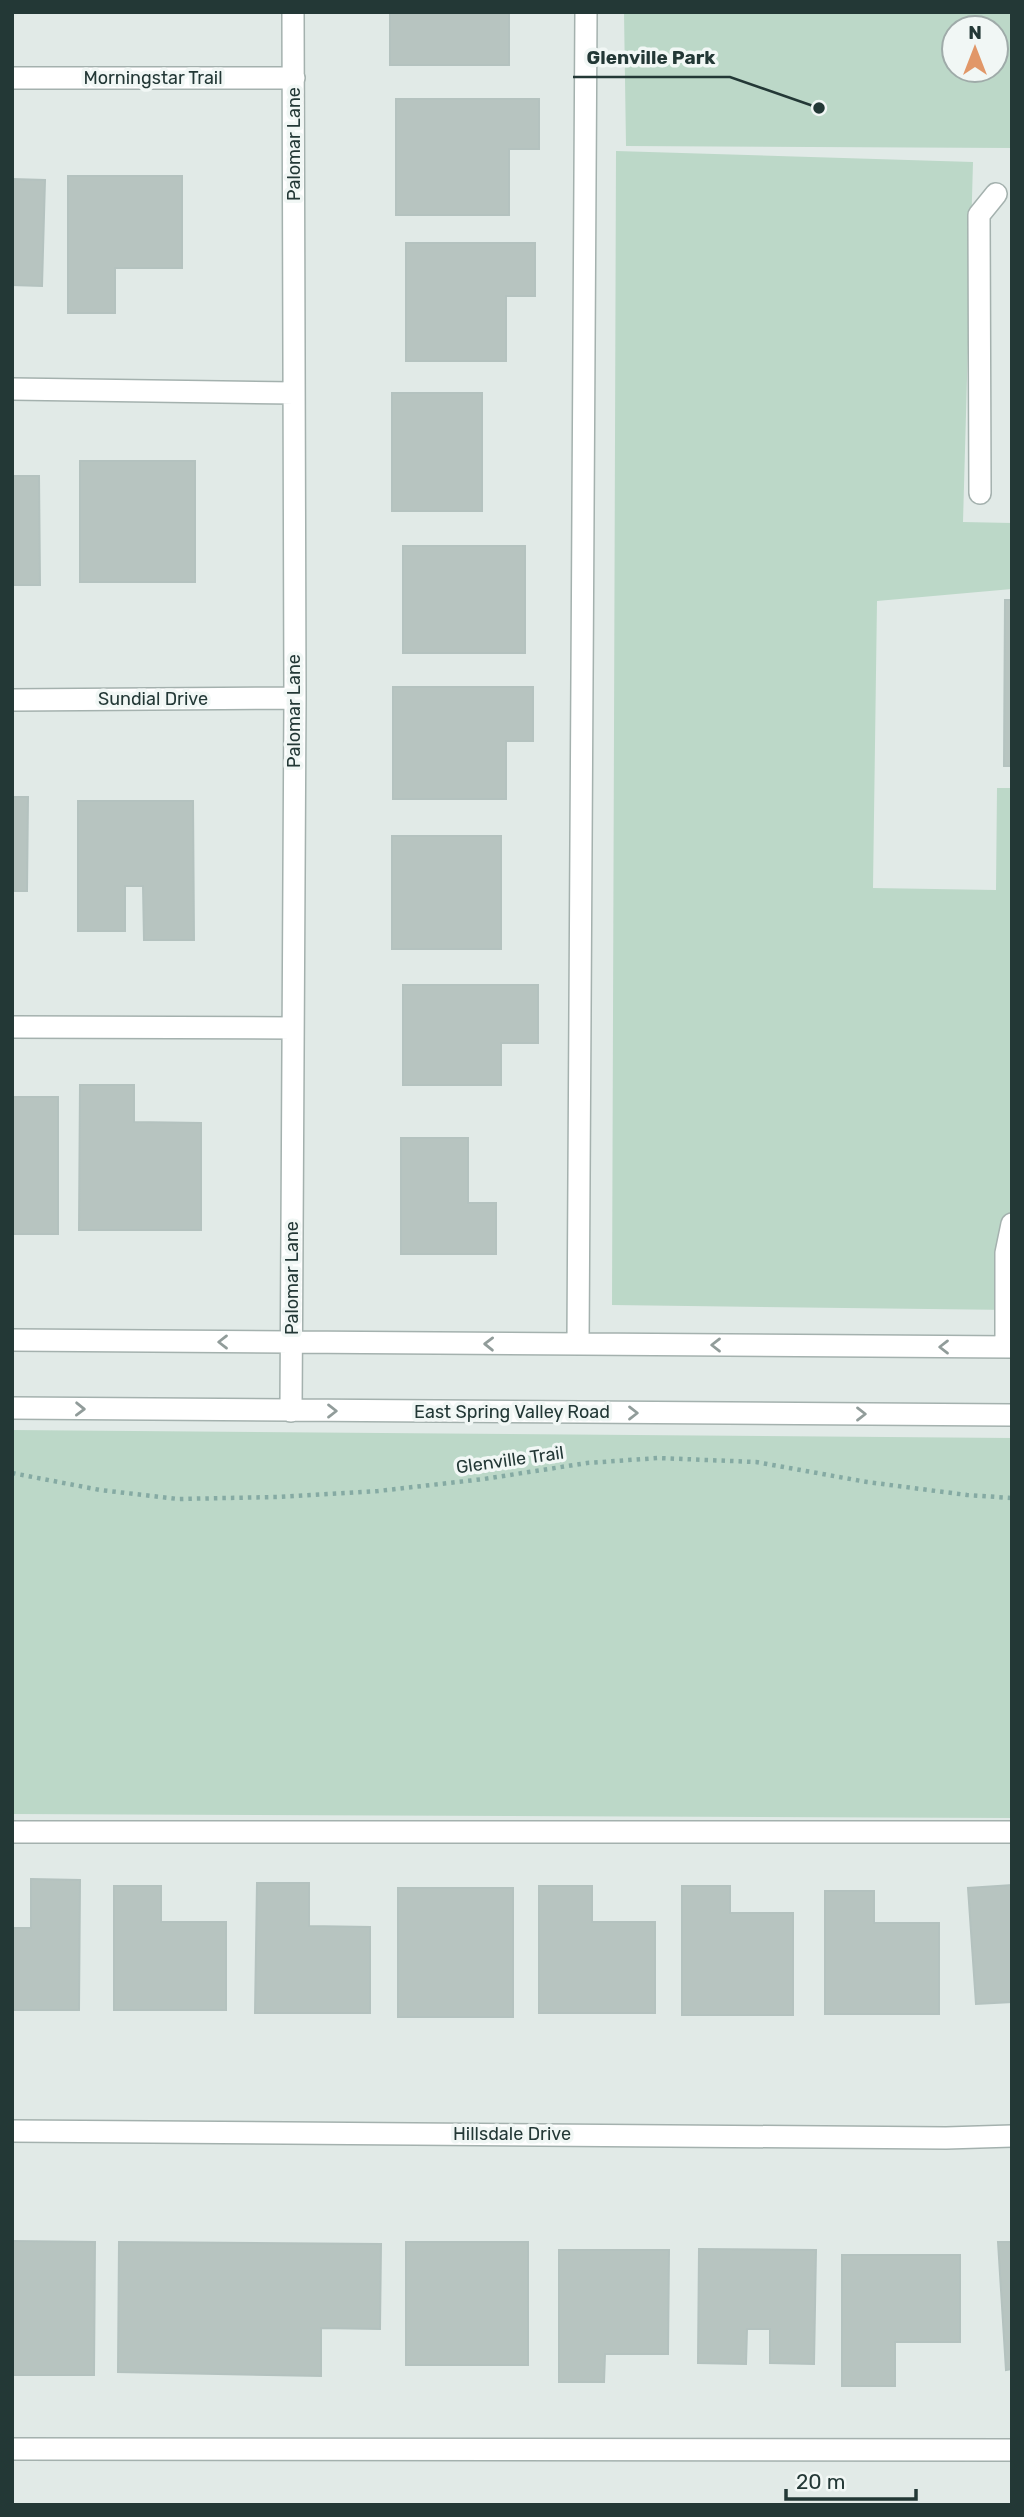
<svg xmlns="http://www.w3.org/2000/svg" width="1024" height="2517" viewBox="0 0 1024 2517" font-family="Rubik,sans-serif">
<rect width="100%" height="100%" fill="#e1eae7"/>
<path fill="#bcd8c8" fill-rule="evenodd" d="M 624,12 L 1012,12 L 1012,148 L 626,146 ZM 954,28 L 996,28 L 996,70 L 954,70 Z
M 616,151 L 973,162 L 963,522 L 1012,523 L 1012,589 L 877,601 L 873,888 L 996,890 L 997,788 L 1012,788 L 1012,1310 L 612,1305 Z
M 12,1430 L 1012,1438 L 1012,1818 L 12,1814 Z"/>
<path fill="#b7c4c0" stroke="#b4c2bf" stroke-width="2" d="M 390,12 L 509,12 L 509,65 L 390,65 Z
M 396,99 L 539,99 L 539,149 L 509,149 L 509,215 L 396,215 Z
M 68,176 L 182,176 L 182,268 L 115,268 L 115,313 L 68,313 Z
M 12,179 L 45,180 L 42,286 L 12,285 Z
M 406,243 L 535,243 L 535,296 L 506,296 L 506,361 L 406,361 Z
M 392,393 L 482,393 L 482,511 L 392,511 Z
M 80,461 L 195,461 L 195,582 L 80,582 Z
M 12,476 L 39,476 L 40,585 L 12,585 Z
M 403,546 L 525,546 L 525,653 L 403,653 Z
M 1005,600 L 1012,600 L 1012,766 L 1004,766 Z
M 393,687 L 533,687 L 533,741 L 506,741 L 506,799 L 393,799 Z
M 12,797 L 28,797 L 27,891 L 12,891 Z
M 78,801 L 193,801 L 194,940 L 144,940 L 143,886 L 125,886 L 125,931 L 78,931 Z
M 392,836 L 501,836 L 501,949 L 392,949 Z
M 403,985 L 538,985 L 538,1043 L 501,1043 L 501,1085 L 403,1085 Z
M 80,1085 L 134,1085 L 134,1122 L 201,1123 L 201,1230 L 79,1230 Z
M 12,1097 L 58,1097 L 58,1234 L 12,1234 Z
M 401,1138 L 468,1138 L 468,1203 L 496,1203 L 496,1254 L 401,1254 Z
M 31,1879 L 80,1880 L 79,2010 L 12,2010 L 12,1928 L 31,1928 Z
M 257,1883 L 309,1883 L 309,1926 L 370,1927 L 370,2013 L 255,2013 Z
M 1012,1885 L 1012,2002 L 976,2004 L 968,1888 Z
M 114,1886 L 161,1886 L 161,1922 L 226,1922 L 226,2010 L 114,2010 Z
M 539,1886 L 592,1886 L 592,1922 L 655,1922 L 655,2013 L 539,2013 Z
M 682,1886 L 730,1886 L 730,1913 L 793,1913 L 793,2015 L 682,2015 Z
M 398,1888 L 513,1888 L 513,2017 L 398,2017 Z
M 825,1891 L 874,1891 L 874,1923 L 939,1923 L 939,2014 L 825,2014 Z
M 12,2241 L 95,2242 L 94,2375 L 12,2375 Z
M 119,2242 L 381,2244 L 380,2329 L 321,2328 L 321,2376 L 118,2372 Z
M 406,2242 L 528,2242 L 528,2365 L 406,2365 Z
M 998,2242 L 1012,2242 L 1012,2369 L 1006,2370 Z
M 699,2249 L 816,2250 L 814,2364 L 770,2363 L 770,2329 L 747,2329 L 746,2364 L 698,2363 Z
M 559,2250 L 669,2250 L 668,2354 L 605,2354 L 604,2382 L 559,2382 Z
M 842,2255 L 960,2255 L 960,2342 L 895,2342 L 895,2386 L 842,2386 Z"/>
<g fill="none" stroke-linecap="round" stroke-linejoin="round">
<g stroke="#a4b1ae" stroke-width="24">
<path id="minor" d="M 12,78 L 294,78
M 12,389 L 294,393
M 980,493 L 979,215 L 996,194
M 12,700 L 295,698
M 12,1027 L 293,1028
M 12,1340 L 1012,1347
M 578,1344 L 586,12
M 1006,1347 L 1006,1253 L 1012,1224
M 12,1408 L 1012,1415
M 291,1411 L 295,698 L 293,12
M 12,1832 L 1012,1832
M 12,2131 L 946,2138 L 1012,2136
M 12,2449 L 1012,2450"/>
</g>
<path stroke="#85aaa3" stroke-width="4.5" stroke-dasharray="3.5 5" stroke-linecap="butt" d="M 12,1473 L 100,1490 L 178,1499 L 278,1497 L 378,1491 L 484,1479 L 587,1463 L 658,1458 L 756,1462 L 867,1482 L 967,1495 L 1012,1498"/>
<use href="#minor" stroke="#fff" stroke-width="21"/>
</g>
<defs><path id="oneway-chevron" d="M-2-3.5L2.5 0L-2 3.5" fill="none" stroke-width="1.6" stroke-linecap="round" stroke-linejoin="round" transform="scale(1.75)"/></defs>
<g stroke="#919c9a">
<use href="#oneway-chevron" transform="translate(223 1342) rotate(-180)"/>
<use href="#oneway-chevron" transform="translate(489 1344) rotate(-179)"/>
<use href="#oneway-chevron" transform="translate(716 1345) rotate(-180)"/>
<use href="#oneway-chevron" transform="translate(944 1347) rotate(-180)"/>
<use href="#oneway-chevron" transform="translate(80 1409) rotate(1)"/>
<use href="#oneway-chevron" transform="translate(332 1411)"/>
<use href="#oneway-chevron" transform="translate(633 1413)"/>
<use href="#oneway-chevron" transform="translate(861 1414)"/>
</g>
<g text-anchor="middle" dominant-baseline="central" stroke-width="7" stroke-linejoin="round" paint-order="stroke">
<g font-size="18" fill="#233836" stroke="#f1f7f5">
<text x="153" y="78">Morningstar Trail</text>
<text transform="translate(294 144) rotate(-90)">Palomar Lane</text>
<text x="153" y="699">Sundial Drive</text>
<text transform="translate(294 711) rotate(-90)">Palomar Lane</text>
<text transform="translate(292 1278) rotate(-90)">Palomar Lane</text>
<text x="512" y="1412">East Spring Valley Road</text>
<text transform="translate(510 1460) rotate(-8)">Glenville Trail</text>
<text x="512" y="2134">Hillsdale Drive</text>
</g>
</g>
<path fill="none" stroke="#233836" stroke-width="2.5" d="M819 108L730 77H573"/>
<circle fill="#233836" stroke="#f1f7f5" stroke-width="2.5" cx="819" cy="108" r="7"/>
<g font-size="19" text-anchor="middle" font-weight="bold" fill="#233836" stroke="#f1f7f5" stroke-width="7" stroke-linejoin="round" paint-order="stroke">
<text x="651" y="64">Glenville Park</text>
</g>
<rect width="1024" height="2517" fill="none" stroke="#233836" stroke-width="28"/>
<g transform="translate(975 49)"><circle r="33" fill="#f1f7f5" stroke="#9faba9" stroke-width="2"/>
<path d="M0-5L12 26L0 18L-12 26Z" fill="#e19768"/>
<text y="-10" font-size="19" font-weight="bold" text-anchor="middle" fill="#233836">N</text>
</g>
<path d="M786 2489v10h130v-10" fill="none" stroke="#233836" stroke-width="3.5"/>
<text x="796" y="2489" font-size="21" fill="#233836" stroke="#f1f7f5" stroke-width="5" paint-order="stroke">20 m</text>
</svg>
